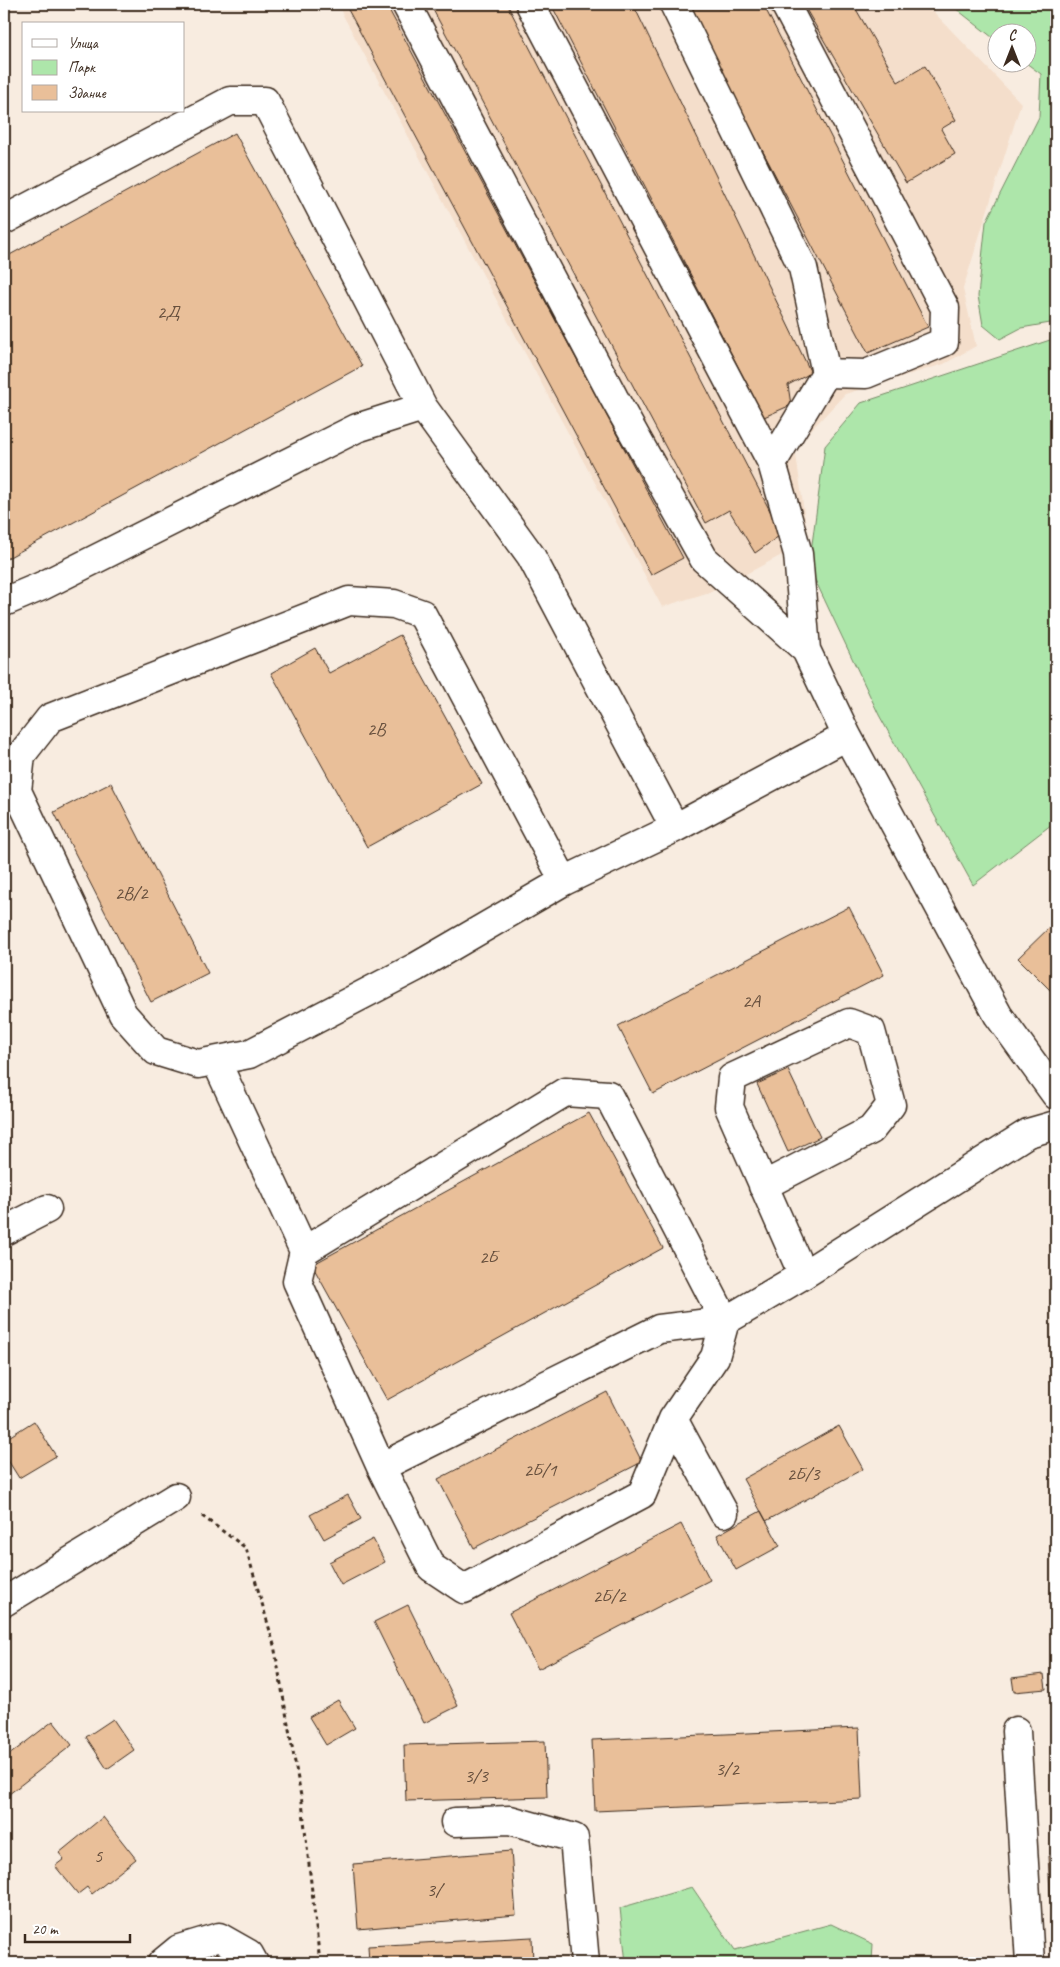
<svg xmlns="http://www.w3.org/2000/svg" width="1060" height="1967" viewBox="0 0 1060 1967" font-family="Caveat,sans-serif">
<rect width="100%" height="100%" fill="#f8ece0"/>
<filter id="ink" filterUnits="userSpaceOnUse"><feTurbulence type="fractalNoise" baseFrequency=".02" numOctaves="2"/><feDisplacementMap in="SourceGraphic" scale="10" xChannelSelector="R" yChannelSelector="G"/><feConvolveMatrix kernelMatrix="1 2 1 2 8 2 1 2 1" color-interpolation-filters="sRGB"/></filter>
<g filter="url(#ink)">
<path fill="#f4decb" d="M 337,4 L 926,4 L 1021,103 L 963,289 L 976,346 L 944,364 L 845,394 L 795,447 L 808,541 L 716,590 L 662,607 Z"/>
<path fill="#ade6aa" stroke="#748864" d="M 950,4 L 1056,4 L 1056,217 L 1054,254 L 1056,268 L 1056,322 L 1021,328 L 1000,339 L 983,325 L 978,296 L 986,222 L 1039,117 L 1041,74 L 1026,63 L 1028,62 L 1028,32 L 998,32 L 997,41 Z
M 1056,338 L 1056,821 L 973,885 L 879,715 L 809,567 L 825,446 L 861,403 Z
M 692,1887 L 735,1950 L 831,1924 L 873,1944 L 872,1963 L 626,1963 L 620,1908 Z"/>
<path fill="#e9bf99" stroke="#3b2a1e" d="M 345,4 L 386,4 L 683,558 L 651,575 Z
M 430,4 L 507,4 L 782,534 L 755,553 L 729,510 L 706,523 Z
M 551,4 L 633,4 L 811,373 L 788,385 L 791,405 L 764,417 Z
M 686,4 L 763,4 L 928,327 L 868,353 Z
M 803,4 L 853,4 L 898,82 L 925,66 L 956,120 L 941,129 L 955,154 L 906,183 Z
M 235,133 L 362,366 L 4,560 L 4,258 Z
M 400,635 L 482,784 L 367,847 L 271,673 L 315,648 L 329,673 Z
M 111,783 L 208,973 L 151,1002 L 54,812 Z
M 849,907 L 884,975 L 653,1094 L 618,1026 Z
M 1054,923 L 1056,925 L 1056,994 L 1055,995 L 1018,958 Z
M 788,1070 L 820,1137 L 788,1152 L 757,1084 Z
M 589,1113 L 663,1248 L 387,1400 L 312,1265 Z
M 607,1392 L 642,1462 L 474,1548 L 438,1479 Z
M 34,1421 L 56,1456 L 19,1478 L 4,1454 L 4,1440 Z
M 839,1426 L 863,1469 L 766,1521 L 743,1479 Z
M 348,1495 L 361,1519 L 324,1539 L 310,1515 Z
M 761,1511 L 780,1546 L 736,1570 L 717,1535 Z
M 681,1524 L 710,1580 L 538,1669 L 509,1613 Z
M 373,1539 L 385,1562 L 341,1585 L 329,1562 Z
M 408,1605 L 458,1706 L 424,1723 L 374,1622 Z
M 1044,1674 L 1046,1689 L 1014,1692 L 1012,1678 Z
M 338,1700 L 355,1728 L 326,1745 L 309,1717 Z
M 113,1719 L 134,1750 L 107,1769 L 86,1737 Z
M 53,1721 L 72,1745 L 4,1798 L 4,1759 Z
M 859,1728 L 862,1799 L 595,1811 L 592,1740 Z
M 545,1741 L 547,1797 L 406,1801 L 404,1745 Z
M 103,1817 L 136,1859 L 92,1894 L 87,1887 L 78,1894 L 55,1866 L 64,1859 L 59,1853 Z
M 511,1851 L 516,1915 L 358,1929 L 353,1864 Z
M 1056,1855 L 1056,1963 L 1054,1963 L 1048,1856 Z
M 532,1937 L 533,1963 L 369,1963 L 368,1946 Z"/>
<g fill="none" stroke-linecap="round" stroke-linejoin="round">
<g stroke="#3b2a1e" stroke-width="31">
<path id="minor" d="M 406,4 L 614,398 L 704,559 L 806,650 L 847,736 L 998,1015 L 1056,1095
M 530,4 L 772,463 L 798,554 L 806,650
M 674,4 L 803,268 L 826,373 L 772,463
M 785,4 L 945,308 L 944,342 L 866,374 L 826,373
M 4,220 L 230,101 L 265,101 L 423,407 L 531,556 L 675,828
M 4,602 L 42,586 L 357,428 L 423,407
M 564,881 L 416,967 L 249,1054 L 198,1064 L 156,1051 L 123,1014 L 17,791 L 21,755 L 50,718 L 349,601 L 394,604 L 422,614 L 564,881 L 675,828 L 847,736
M 216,1061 L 304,1251
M 565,1092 L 608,1095 L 725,1321 L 715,1357 L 673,1419 L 642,1494 L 464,1589 L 431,1567 L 381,1467 L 297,1281 L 304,1251 Z
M 763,1186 L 871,1130 L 891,1105 L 871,1031 L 849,1023 L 732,1078 L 729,1107 L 803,1275
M 4,1231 L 47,1209
M 673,1419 L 724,1513
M 381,1467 L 659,1329 L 725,1321 L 803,1275 L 1028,1133 L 1056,1125
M 4,1602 L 176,1497
M 1016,1731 L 1030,1963
M 455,1822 L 510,1820 L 574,1838 L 585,1963
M 162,1963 L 179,1949 L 219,1937 L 249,1954 L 254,1963"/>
</g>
<path stroke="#3b2a1e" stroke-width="3" stroke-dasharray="4 4" stroke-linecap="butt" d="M 202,1516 L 246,1548 L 274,1645 L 302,1802 L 320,1963"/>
<use href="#minor" stroke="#fff" stroke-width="28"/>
</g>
</g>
<g text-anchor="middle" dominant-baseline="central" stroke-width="4.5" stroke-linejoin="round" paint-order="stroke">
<g font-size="19" fill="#664f3d">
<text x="168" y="312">2Д</text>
<text x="376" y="729">2В</text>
<text x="131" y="893">2В/2</text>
<text x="751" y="1001">2А</text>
<text x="488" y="1257">2Б</text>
<text x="540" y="1470">2Б/1</text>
<text x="803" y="1474">2Б/3</text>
<text x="609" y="1596">2Б/2</text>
<text x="727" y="1769">3/2</text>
<text x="476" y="1776">3/3</text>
<text x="98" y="1856">5</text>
<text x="434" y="1890">3/</text>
</g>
</g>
<rect width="1060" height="1967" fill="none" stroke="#fff" stroke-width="20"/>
<rect x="10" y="10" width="1040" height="1947" fill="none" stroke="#3b2a1e" stroke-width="2" filter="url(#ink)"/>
<rect x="22" y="22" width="162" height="90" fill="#ffffff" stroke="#b1aaa5"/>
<rect x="32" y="39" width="25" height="8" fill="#ffffff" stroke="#b1aaa5"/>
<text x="68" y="48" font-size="15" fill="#3b2a1e">Улица</text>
<rect x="32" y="60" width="25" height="15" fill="#ade6aa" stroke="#b1aaa5"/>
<text x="68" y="72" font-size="15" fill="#3b2a1e">Парк</text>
<rect x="32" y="85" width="25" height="15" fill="#e9bf99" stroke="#b1aaa5"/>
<text x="68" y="98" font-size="15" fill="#3b2a1e">Здание</text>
<g transform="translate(1012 48)"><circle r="24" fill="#ffffff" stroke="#b1aaa5"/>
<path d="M0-4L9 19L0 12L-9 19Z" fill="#3b2a1e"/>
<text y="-8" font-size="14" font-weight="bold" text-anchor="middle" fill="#3b2a1e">С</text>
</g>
<path d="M25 1934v8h105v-8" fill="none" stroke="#3b2a1e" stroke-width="2.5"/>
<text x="32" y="1934" font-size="15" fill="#3b2a1e" stroke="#ffffff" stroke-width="4" paint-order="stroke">20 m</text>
</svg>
